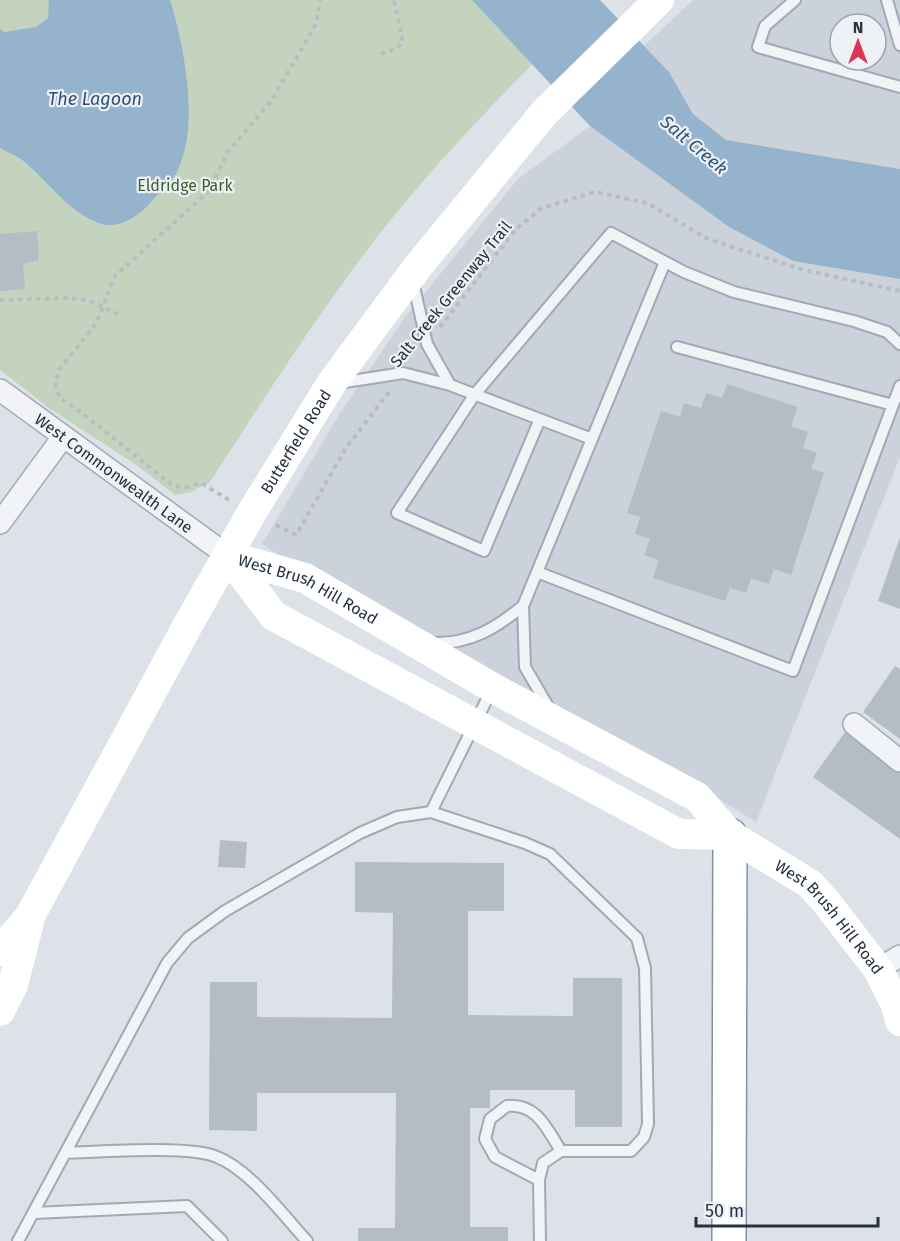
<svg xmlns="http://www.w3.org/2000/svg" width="900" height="1241" viewBox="0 0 900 1241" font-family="'Fira Sans',sans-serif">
<rect width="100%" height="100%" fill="#dde2e9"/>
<path fill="#cbd2db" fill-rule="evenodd" d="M 693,0 L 900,0 L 900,169 L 726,140 L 693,114 L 669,72 L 644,46 ZM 840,24 L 876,24 L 876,60 L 840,60 Z
M 590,126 L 729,227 L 793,261 L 900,279 L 900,457 L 756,822 L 674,771 L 296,566 L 262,544 L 340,413 L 406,316 L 518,179 Z"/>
<path fill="#c4d3be" d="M 0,0 L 595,0 C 518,79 438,157 371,245 C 313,321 262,402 210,482 L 191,492 L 175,495 L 138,466 L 49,408 L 0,370 Z"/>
<path fill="#95b3cc" d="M 49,0 L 170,0 L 172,6 C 185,52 202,137 172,180 C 166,188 157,195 150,203 C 141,214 122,227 106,225 C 75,219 50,184 27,164 C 20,157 9,153 0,148 L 0,29 L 4,32 L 36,27 L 48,18 Z
M 472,0 L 600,0 L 669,72 L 693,114 L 726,140 L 900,169 L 900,279 L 793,261 L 729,227 L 590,126 Z"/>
<path fill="#b4bcc6" d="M 37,231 L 39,260 L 23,264 L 25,289 L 0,291 L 0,234 Z
M 727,384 L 798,407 L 791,426 L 808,432 L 803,448 L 817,453 L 811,469 L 824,473 L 791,575 L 774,569 L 769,584 L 751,578 L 746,593 L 730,588 L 725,601 L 653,578 L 659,560 L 644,555 L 650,539 L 635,534 L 640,517 L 627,513 L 661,411 L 680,417 L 684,403 L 701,408 L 706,393 L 722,398 Z
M 900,537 L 900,609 L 878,601 Z
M 895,666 L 900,669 L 900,739 L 863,712 Z
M 845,732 L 900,771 L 900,839 L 813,777 Z
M 220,840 L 247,842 L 245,868 L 218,867 Z
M 355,862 L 504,863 L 504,911 L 468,911 L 468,1015 L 573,1016 L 573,978 L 622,978 L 622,1127 L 575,1127 L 575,1090 L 490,1090 L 490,1108 L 470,1108 L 470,1227 L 508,1227 L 508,1241 L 358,1241 L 358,1228 L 395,1228 L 396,1093 L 257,1093 L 257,1131 L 209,1130 L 210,982 L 257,982 L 257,1017 L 392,1018 L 393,913 L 355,912 Z"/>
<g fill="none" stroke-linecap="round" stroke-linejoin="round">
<g stroke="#a2a9b3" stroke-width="14">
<path id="lane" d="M 795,0 L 765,26 L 758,47 L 900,87
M 887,0 L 900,45
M 413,282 L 427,344 L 450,385
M 677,347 L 893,405
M 339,383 L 403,373 L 450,385 L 592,439 L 523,606 L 525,667 L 549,708
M 540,419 L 484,551 L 397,513 L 475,394 L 611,233 L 684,272 L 734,292 L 854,321 L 887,332 L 900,344
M 592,439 L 665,262
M 537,572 L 793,671 L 900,386
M 434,643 C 470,644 496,628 523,606
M 431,812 L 492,689
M 66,1153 C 100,1152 189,1145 217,1157 C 250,1170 283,1215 307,1241
M 539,1180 L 495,1157 L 485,1139 L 490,1119 L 507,1106 C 537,1103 547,1129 561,1151
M 34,1213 L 187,1206 L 222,1241
M 18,1241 L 167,963 L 188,938 L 225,911 L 360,833 L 397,817 L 431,812 L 525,843 L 550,854 L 637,938 L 645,968 L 648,1124 L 644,1137 L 631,1151 L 561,1151 L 543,1163 L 539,1180 L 540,1241"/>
</g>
<g stroke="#a2a9b3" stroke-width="24">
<g id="street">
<path id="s1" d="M 0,390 L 228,556"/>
<path d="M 0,523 L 63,437"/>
<path d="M 854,724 L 900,761"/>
<path d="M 878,969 L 900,956"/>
</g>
</g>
<g stroke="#8491a1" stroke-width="36">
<path id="highway" d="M 729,1241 L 730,835"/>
</g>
<path stroke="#b8bdc4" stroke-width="4" stroke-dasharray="4.5 4.5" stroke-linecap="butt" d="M 381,54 L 396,49 L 403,42 L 394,0
M 0,300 L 70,298 L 88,300 L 122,316
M 440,327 L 516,229 L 542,208 L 595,192 L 647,203 L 708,239 L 804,270 L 900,291
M 229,500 L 201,483 L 184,488 L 172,485 L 82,413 L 60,398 L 55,384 L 60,369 L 97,322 L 115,276 L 210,190 L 227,153 L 272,100 L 316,24 L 320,0
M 276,525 L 296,535 L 346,448 L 389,392"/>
<use href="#lane" stroke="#f1f3f7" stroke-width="10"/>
<use href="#street" stroke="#f1f3f7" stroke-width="21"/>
<g stroke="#fff" stroke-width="30">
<path id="s2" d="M 228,556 L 305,578 L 493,688 L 697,797 L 730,835 L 810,884 L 827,903 L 878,969 L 896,1005 L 900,1021"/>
<path d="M 228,556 L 274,616 L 679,834 L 730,835"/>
<path id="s3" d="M 0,951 L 30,916 L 189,623 L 252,512 L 331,384 L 419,265 L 544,113 L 659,0"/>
<path d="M 0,1011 L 13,985 L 29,922"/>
</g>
<use href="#highway" stroke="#fff" stroke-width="33"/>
</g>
<g text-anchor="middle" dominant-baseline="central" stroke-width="4.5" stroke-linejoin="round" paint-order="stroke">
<g font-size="16" fill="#3c5e31" stroke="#edf1f6">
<text x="185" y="185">Eldridge Park</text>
</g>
<g font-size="16" fill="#253141" stroke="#edf1f6">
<text transform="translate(451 294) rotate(-51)">Salt Creek Greenway Trail</text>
<text stroke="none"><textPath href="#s3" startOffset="590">Butterfield Road</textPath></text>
<text stroke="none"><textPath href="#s1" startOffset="141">West Commonwealth Lane</textPath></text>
<text stroke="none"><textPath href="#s2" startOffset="87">West Brush Hill Road</textPath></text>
<text stroke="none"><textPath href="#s2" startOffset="710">West Brush Hill Road</textPath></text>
</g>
<g font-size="18" font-style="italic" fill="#2c5278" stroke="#edf1f6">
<text x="95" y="99">The Lagoon</text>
<text transform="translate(694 145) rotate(40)">Salt Creek</text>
</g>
</g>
<g transform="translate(858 42)"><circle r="28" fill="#edf1f6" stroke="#9da4ae" stroke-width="1.5"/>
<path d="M0-4.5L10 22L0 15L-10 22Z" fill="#da3658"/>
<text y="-9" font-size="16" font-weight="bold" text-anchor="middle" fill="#253141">N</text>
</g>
<path d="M696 1217v9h182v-9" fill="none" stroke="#253141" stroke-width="3"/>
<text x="705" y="1217" font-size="18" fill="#253141" stroke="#edf1f6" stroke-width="4.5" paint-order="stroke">50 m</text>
</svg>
